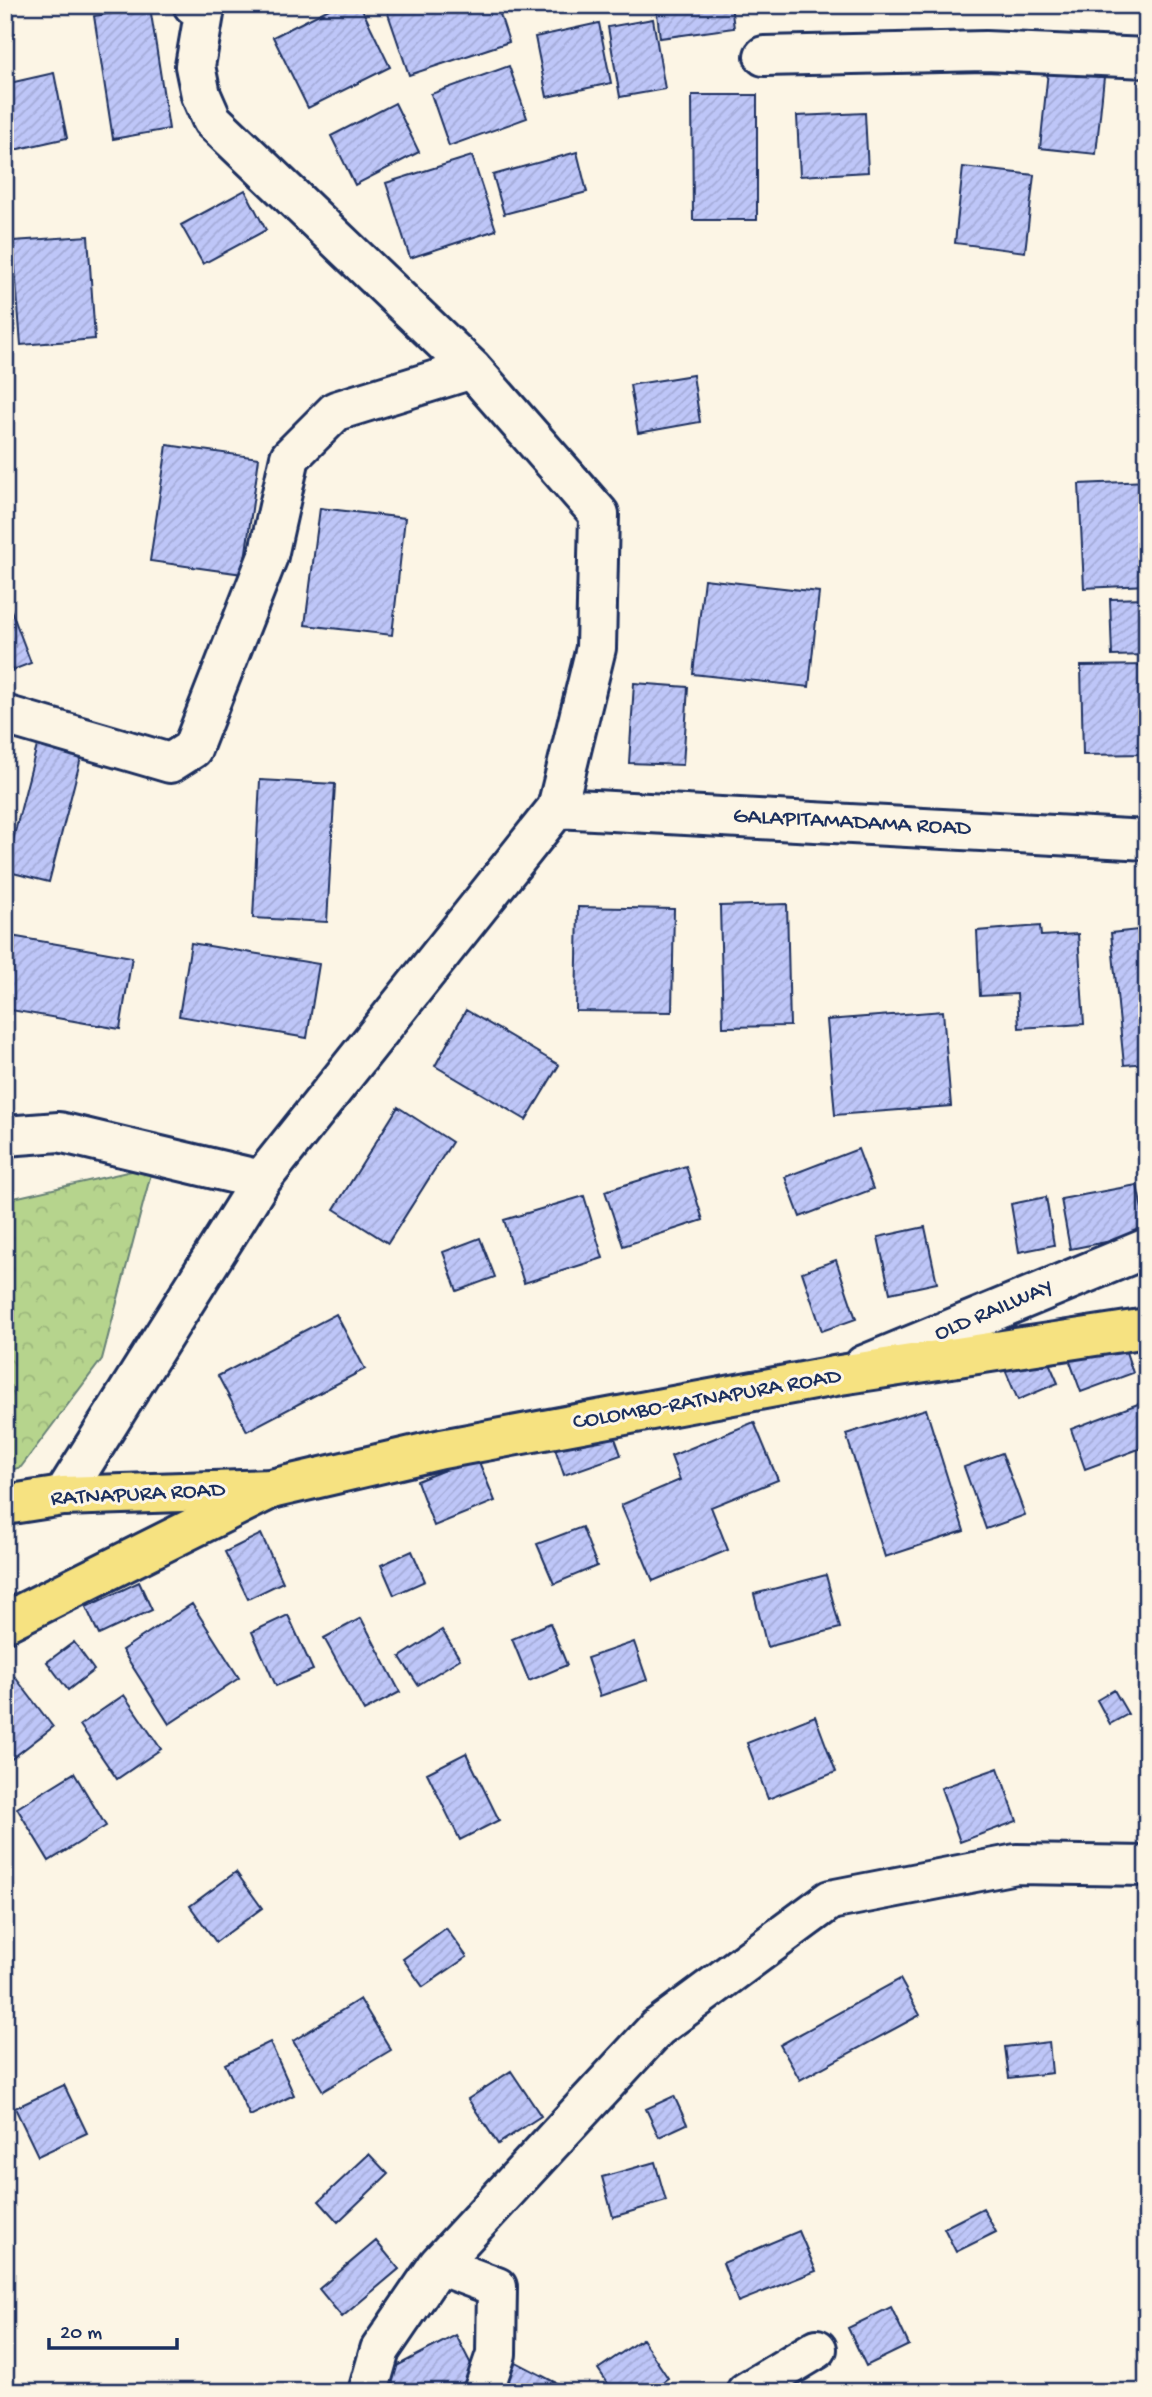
<svg xmlns="http://www.w3.org/2000/svg" width="1152" height="2397" viewBox="0 0 1152 2397" font-family="'Gochi Hand',sans-serif">
<defs>
<pattern id="park-crowns" width="20" height="18" patternUnits="userSpaceOnUse" patternTransform="scale(1.75)"><rect width="20" height="18" fill="#b6d48d"/><path d="M2 6a3 3 0 1 1 6 0M12 15a3 3 0 1 1 6 0" fill="none" stroke="#9cb67c"/></pattern>
<pattern id="building-hatch" width="6" height="6" patternUnits="userSpaceOnUse" patternTransform="scale(1.75)"><rect width="6" height="6" fill="#bec6f8"/><path d="M-1 1l2-2M0 6l6-6M5 7l2-2" fill="none" stroke="#a3aad7"/></pattern>
</defs>
<rect width="100%" height="100%" fill="#fcf5e5"/>
<filter id="ink" filterUnits="userSpaceOnUse"><feTurbulence type="fractalNoise" baseFrequency=".0143" numOctaves="2"/><feDisplacementMap in="SourceGraphic" scale="14" xChannelSelector="R" yChannelSelector="G"/><feConvolveMatrix kernelMatrix="1 2 1 2 8 2 1 2 1" color-interpolation-filters="sRGB"/></filter>
<g filter="url(#ink)">
<path fill="url(#park-crowns)" stroke="#688276" stroke-width="2" d="M 153,1166 L 102,1359 L 21,1467 L 5,1472 L 5,1200 Z"/>
<path fill="url(#building-hatch)" stroke="#1b2f5e" stroke-width="2" d="M 337,5 L 360,5 L 390,67 L 308,108 L 273,37 Z
M 385,5 L 497,5 L 509,42 L 409,75 Z
M 656,5 L 731,5 L 734,28 L 660,38 Z
M 150,7 L 169,129 L 113,139 L 94,16 Z
M 653,19 L 665,89 L 620,97 L 608,27 Z
M 599,23 L 611,83 L 547,97 L 535,37 Z
M 509,66 L 527,118 L 449,146 L 431,94 Z
M 1048,71 L 1104,77 L 1096,154 L 1040,148 Z
M 54,73 L 67,138 L 14,150 L 5,107 L 5,84 Z
M 692,95 L 757,95 L 757,220 L 693,220 Z
M 395,103 L 419,152 L 355,185 L 331,136 Z
M 865,113 L 868,172 L 800,176 L 797,116 Z
M 577,152 L 587,192 L 504,214 L 493,175 Z
M 472,156 L 496,230 L 410,258 L 386,183 Z
M 963,167 L 1034,175 L 1025,252 L 955,243 Z
M 245,190 L 266,230 L 203,264 L 181,225 Z
M 88,236 L 95,339 L 21,345 L 13,241 Z
M 693,375 L 700,422 L 638,433 L 630,385 Z
M 167,445 L 259,458 L 243,574 L 150,561 Z
M 1147,481 L 1147,585 L 1084,588 L 1079,484 Z
M 320,508 L 405,518 L 392,635 L 305,625 Z
M 704,579 L 819,592 L 809,687 L 693,674 Z
M 5,594 L 31,663 L 5,673 Z
M 1147,598 L 1147,655 L 1112,656 L 1110,599 Z
M 1147,665 L 1147,754 L 1083,755 L 1081,666 Z
M 634,683 L 688,687 L 683,765 L 629,763 Z
M 38,742 L 82,754 L 49,882 L 5,871 Z
M 260,780 L 335,784 L 327,922 L 253,918 Z
M 787,904 L 790,1026 L 723,1027 L 720,906 Z
M 578,907 L 674,909 L 672,1012 L 576,1011 Z
M 1040,926 L 1041,936 L 1078,934 L 1084,1024 L 1019,1028 L 1017,994 L 980,996 L 977,931 Z
M 1147,929 L 1147,1063 L 1124,1065 L 1111,933 Z
M 11,936 L 132,957 L 120,1029 L 5,1009 L 5,966 Z
M 191,943 L 319,964 L 307,1038 L 179,1016 Z
M 466,1010 L 559,1065 L 526,1120 L 435,1066 Z
M 943,1011 L 951,1106 L 835,1115 L 827,1020 Z
M 398,1107 L 452,1142 L 388,1243 L 334,1209 Z
M 858,1149 L 873,1189 L 800,1217 L 785,1177 Z
M 686,1166 L 703,1220 L 623,1246 L 605,1191 Z
M 1137,1185 L 1147,1234 L 1070,1249 L 1061,1199 Z
M 584,1196 L 603,1258 L 524,1283 L 504,1220 Z
M 1046,1197 L 1054,1245 L 1019,1252 L 1011,1204 Z
M 925,1227 L 937,1283 L 890,1293 L 878,1237 Z
M 480,1238 L 495,1277 L 457,1291 L 443,1252 Z
M 836,1260 L 856,1319 L 822,1331 L 802,1272 Z
M 336,1314 L 365,1369 L 247,1431 L 218,1376 Z
M 1121,1337 L 1133,1373 L 1081,1392 L 1068,1356 Z
M 1043,1349 L 1058,1383 L 1018,1400 L 1003,1365 Z
M 1146,1401 L 1147,1446 L 1085,1469 L 1071,1429 Z
M 926,1409 L 964,1531 L 885,1557 L 846,1434 Z
M 609,1421 L 621,1455 L 564,1475 L 553,1442 Z
M 754,1422 L 778,1480 L 711,1507 L 728,1550 L 653,1581 L 621,1505 L 680,1480 L 671,1456 Z
M 1002,1453 L 1025,1515 L 986,1529 L 964,1467 Z
M 477,1457 L 495,1501 L 434,1526 L 417,1481 Z
M 582,1527 L 597,1566 L 554,1584 L 537,1544 Z
M 261,1534 L 283,1582 L 248,1599 L 225,1552 Z
M 412,1551 L 425,1581 L 394,1595 L 381,1565 Z
M 826,1575 L 840,1628 L 767,1647 L 754,1594 Z
M 139,1582 L 152,1610 L 99,1635 L 86,1607 Z
M 192,1604 L 239,1678 L 169,1724 L 122,1650 Z
M 288,1615 L 313,1670 L 276,1686 L 252,1632 Z
M 361,1618 L 400,1692 L 364,1711 L 324,1638 Z
M 550,1623 L 567,1665 L 529,1681 L 512,1639 Z
M 442,1630 L 460,1659 L 418,1685 L 400,1657 Z
M 74,1642 L 94,1670 L 68,1690 L 47,1662 Z
M 634,1642 L 647,1680 L 600,1696 L 587,1658 Z
M 15,1677 L 53,1727 L 5,1764 L 5,1685 Z
M 1114,1690 L 1128,1714 L 1110,1724 L 1097,1700 Z
M 124,1695 L 161,1749 L 117,1779 L 80,1725 Z
M 815,1716 L 836,1772 L 768,1799 L 747,1743 Z
M 466,1753 L 499,1820 L 460,1840 L 427,1773 Z
M 998,1768 L 1017,1821 L 960,1842 L 941,1788 Z
M 74,1773 L 106,1826 L 49,1861 L 17,1808 Z
M 236,1872 L 262,1908 L 216,1942 L 190,1906 Z
M 446,1928 L 467,1957 L 423,1987 L 403,1959 Z
M 900,1979 L 920,2015 L 800,2080 L 780,2045 Z
M 360,1999 L 391,2050 L 323,2091 L 293,2041 Z
M 270,2042 L 294,2095 L 250,2116 L 225,2064 Z
M 1049,2042 L 1052,2073 L 1009,2078 L 1005,2047 Z
M 511,2071 L 541,2116 L 498,2144 L 468,2099 Z
M 64,2085 L 87,2133 L 38,2156 L 15,2108 Z
M 674,2096 L 687,2124 L 659,2137 L 646,2109 Z
M 369,2154 L 388,2174 L 338,2222 L 319,2201 Z
M 655,2162 L 666,2201 L 613,2217 L 602,2177 Z
M 983,2208 L 996,2232 L 956,2252 L 944,2228 Z
M 799,2231 L 816,2271 L 738,2302 L 723,2263 Z
M 376,2241 L 399,2269 L 342,2317 L 319,2289 Z
M 891,2307 L 909,2345 L 866,2366 L 848,2328 Z
M 456,2335 L 477,2376 L 445,2392 L 397,2392 L 387,2371 Z
M 642,2339 L 668,2378 L 649,2392 L 614,2392 L 598,2369 Z
M 512,2360 L 560,2385 L 556,2392 L 495,2392 Z"/>
<g fill="none" stroke-linecap="round" stroke-linejoin="round">
<g stroke="#1b2f5e" stroke-width="44">
<path id="street" d="M 764,56 L 985,51 L 1147,58
M 5,715 L 170,763 L 192,749 L 268,556 L 290,457 L 336,411 L 472,369
M 557,808 L 1147,840
M 5,1136 L 59,1132 L 261,1180
M 864,1365 L 1147,1248
M 63,1496 L 261,1180 L 557,808 L 596,648 L 599,514 L 472,369 L 212,120 L 201,95 L 195,66 L 205,8 L 193,5
M 368,2392 L 380,2350 L 438,2265
M 483,2392 L 496,2354 L 497,2287 L 438,2265 L 657,2028 L 830,1900 L 1016,1864 L 1147,1866
M 746,2392 L 817,2349"/>
</g>
<g stroke="#1b2f5e" stroke-width="44">
<path id="primary" d="M 5,1622 L 271,1489"/>
</g>
<g stroke="#1b2f5e" stroke-width="44">
<path id="highway" d="M 5,1505 L 63,1496 L 271,1489 L 442,1449 L 840,1375 L 1147,1328"/>
</g>
<use href="#street" stroke="#fcf5e5" stroke-width="38"/>
<use href="#primary" stroke="#f6e281" stroke-width="38"/>
<use href="#highway" stroke="#f6e281" stroke-width="38"/>
</g>
</g>
<g text-anchor="middle" dominant-baseline="central" stroke-width="6" stroke-linejoin="round" paint-order="stroke">
<g font-size="23" fill="#1b2f5e" stroke="#fcf5e5">
<text transform="translate(852 823) rotate(3)">GALAPITAMADAMA ROAD</text>
<text transform="translate(994 1311) rotate(-23)">OLD RAILWAY</text>
<text transform="translate(707 1400) rotate(-10)">COLOMBO-RATNAPURA ROAD</text>
<text transform="translate(138 1495) rotate(-3)">RATNAPURA ROAD</text>
</g>
</g>
<rect width="1152" height="2397" fill="none" stroke="#fcf5e5" stroke-width="28"/>
<rect x="14" y="14" width="1124" height="2369" fill="none" stroke="#1b2f5e" stroke-width="2.5" filter="url(#ink)"/>
<path d="M49 2338v10h128v-10" fill="none" stroke="#1b2f5e" stroke-width="3.5"/>
<text x="60" y="2338" font-size="21" fill="#1b2f5e" stroke="#fcf5e5" stroke-width="5" paint-order="stroke">20 m</text>
</svg>
